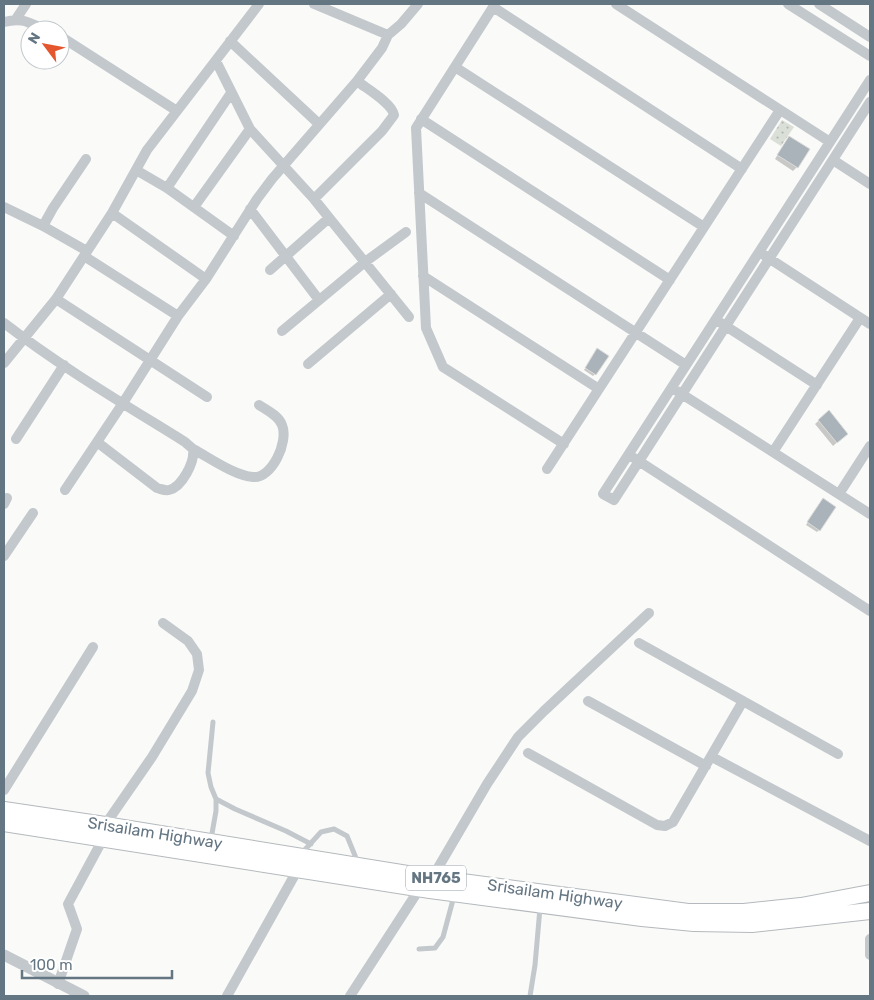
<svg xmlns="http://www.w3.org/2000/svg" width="874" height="1000" viewBox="0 0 874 1000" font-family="Rubik,sans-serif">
<defs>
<pattern id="grass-dots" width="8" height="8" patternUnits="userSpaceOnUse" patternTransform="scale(1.25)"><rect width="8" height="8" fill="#dadfd7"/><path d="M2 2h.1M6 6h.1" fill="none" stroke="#b4b9b4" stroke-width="1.8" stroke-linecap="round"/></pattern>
</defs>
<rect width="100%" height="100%" fill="#fafaf8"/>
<path fill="url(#grass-dots)" d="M 782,120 L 794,127 L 781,146 L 770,139 Z"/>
<path fill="#0003" d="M 786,141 L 797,167 L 793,171 L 775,159 Z
M 596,352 L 595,374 L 593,376 L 584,370 Z
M 828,412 L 843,437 L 833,446 L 815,424 Z
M 821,502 L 819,530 L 817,532 L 806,525 Z"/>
<path fill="#aab3b9" stroke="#dcdcda" d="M 789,136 L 810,149 L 798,168 L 777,155 Z
M 597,348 L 609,356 L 596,375 L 585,368 Z
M 829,410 L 848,434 L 837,443 L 818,420 Z
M 823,498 L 836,507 L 820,531 L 807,522 Z"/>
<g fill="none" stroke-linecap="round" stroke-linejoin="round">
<g stroke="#b4b9bd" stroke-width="18">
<path id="trunk" d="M 4,810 L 105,825 L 432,878 L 688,912 L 744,912 L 801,906 L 870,893
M 4,823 L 430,890 L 642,918 L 694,923 L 752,924 L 870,911"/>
</g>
<path stroke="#c3c8cc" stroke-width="5" d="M 216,799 L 235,809 L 286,831 L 311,844
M 211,839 L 216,811 L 216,799 L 211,787 L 208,773 L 213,722
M 301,854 L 321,832 L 334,829 L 347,836 L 358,863
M 419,949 L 435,948 L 443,937 L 454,896
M 530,996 L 535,965 L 540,908"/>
<path stroke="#c3c8cc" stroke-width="10" d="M 314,4 L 388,35
M 495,4 L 416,128 L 426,328 L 443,367 L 564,444
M 616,4 L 830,142
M 788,4 L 870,56
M 819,4 L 870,37
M 493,7 L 742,169
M 16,19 L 26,4
M 4,22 C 23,17 29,23 46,30
M 60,36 L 177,111
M 230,41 L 319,124
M 216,61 L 250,129 L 314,199 L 409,317
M 455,67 L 704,227
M 870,80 L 603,494 L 614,500 L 870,102
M 421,119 L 670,280
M 833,160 L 870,184
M 136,170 L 167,188 L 234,236
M 167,188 L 231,93
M 419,193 L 686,365
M 314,199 L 382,131 L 394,115 C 392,103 367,89 357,81
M 4,207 L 43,226 L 87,251
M 194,207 L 250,129
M 250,209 L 319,300
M 112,213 L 206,279
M 43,226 L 53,208 L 86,159
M 764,255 L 870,324
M 84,256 L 178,316
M 270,270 L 329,218
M 423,276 L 599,389
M 56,299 L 207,397
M 4,323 C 61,367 124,404 185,442 L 193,449 C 195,462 182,487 169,490 C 165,491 161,489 157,488 L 97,442
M 721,323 L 817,385
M 282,331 L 365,262 L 406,232
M 4,363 L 56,299 L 112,213 L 147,150 L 259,4
M 308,364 L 391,294
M 677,391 L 870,514
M 16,439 L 64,365
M 193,449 C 210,458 235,476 253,477 C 272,479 289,441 282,425 C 279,416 267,410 259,405
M 773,452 L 860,318
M 634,458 L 870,611
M 547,469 L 780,110
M 65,490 L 123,403 L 178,316 L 206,279 L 257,199 L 272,179 L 357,81 L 382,48 L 388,35 L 401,24 L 418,4
M 839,494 L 870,446
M 4,504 L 7,498
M 4,556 L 33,513
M 639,643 L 838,754
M 588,701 L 706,766
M 528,753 L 657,825 L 665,826 L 673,822 L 743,701
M 712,757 L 870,841
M 4,790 L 93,647
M 105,825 L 152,757 L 192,691 L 199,670 L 197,654 L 188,641 L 163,623
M 432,878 L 487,784 L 518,737 L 544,711 L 649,613
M 870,939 L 870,955
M 58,984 L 77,929 L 68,904 L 103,839
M 227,996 L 298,869
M 350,996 L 420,888"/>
<path stroke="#c3c8cc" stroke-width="11" d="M 4,955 L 84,996"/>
<use href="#trunk" stroke="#fff" stroke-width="16"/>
</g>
<g text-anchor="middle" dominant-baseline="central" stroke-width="5" stroke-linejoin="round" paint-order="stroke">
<rect fill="#fff" stroke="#939fa8" stroke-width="1" x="406" y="865.5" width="60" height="25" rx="4"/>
<g font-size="15" font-weight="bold" fill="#657683">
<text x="436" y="878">NH765</text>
</g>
<g font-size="16" fill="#657683" stroke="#fff">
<text transform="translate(155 833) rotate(9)">Srisailam Highway</text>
<text transform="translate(555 894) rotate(8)">Srisailam Highway</text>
</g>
</g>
<rect width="874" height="1000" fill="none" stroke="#657683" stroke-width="10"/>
<g transform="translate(45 45) rotate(302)"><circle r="24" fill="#ffffff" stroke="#c1c8cd"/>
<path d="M0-4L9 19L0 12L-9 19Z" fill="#e4572e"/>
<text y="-8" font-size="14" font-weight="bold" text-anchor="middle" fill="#657683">N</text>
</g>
<path d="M22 970v8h150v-8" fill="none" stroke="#657683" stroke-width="2.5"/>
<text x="30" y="970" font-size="15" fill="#657683" stroke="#ffffff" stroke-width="4" paint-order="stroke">100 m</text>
</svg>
